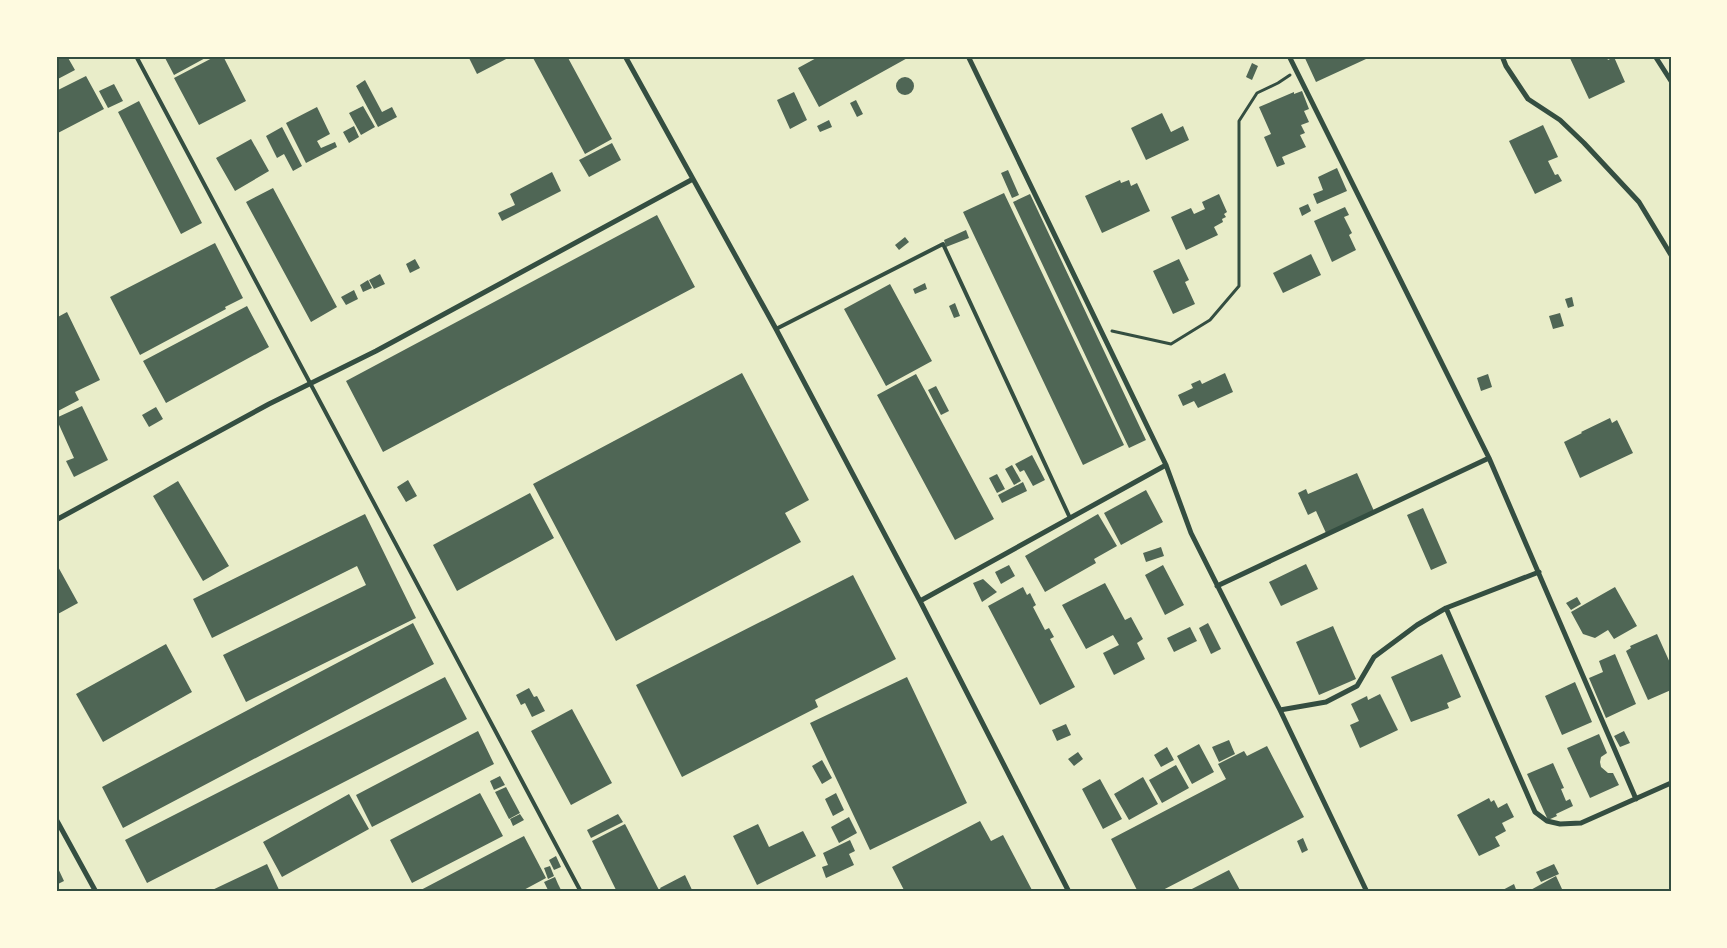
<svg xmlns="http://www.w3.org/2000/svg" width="1727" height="948" viewBox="0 0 1727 948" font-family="Rubik,sans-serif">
<rect width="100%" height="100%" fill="#e9edc9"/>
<path fill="#4f6655" d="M 56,56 L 67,56 L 75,70 L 56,80 Z
M 164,56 L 209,56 L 174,75 Z
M 216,56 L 223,56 L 246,101 L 199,125 L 174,78 Z
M 468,56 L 512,56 L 477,74 Z
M 532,56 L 567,56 L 612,139 L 585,154 Z
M 820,56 L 911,56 L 819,107 L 798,68 Z
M 1304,56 L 1364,56 L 1366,59 L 1316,82 Z
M 1569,56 L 1606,56 L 1608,60 L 1614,57 L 1625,82 L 1589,99 Z
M 1252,63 L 1258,66 L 1252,80 L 1246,77 Z
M 86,76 L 104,109 L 56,134 L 56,91 Z
M896 86a9 9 0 1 1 18 0a9 9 0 1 1-18 0Z
M 365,80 L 382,112 L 392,107 L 397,117 L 378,127 L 356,86 Z
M 114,84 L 123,101 L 108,108 L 99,91 Z
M 1302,91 L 1309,109 L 1304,111 L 1309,122 L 1301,125 L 1305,133 L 1300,135 L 1306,147 L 1282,157 L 1285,164 L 1277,167 L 1264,137 L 1271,134 L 1259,107 L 1294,92 L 1294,94 Z
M 794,92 L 807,120 L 790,129 L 777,100 Z
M 856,100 L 863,114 L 857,117 L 850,103 Z
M 139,101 L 202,223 L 181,234 L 118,112 Z
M 363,106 L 375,127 L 361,135 L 349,113 Z
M 317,107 L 330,134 L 317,141 L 321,148 L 335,142 L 337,147 L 306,163 L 286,123 Z
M 1162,113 L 1171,132 L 1183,126 L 1189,140 L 1146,160 L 1131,128 Z
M 829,120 L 832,127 L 820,132 L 817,126 Z
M 1543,125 L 1558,157 L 1548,161 L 1555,175 L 1558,174 L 1562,181 L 1535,194 L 1509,141 Z
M 354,126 L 359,137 L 349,143 L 343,132 Z
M 282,127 L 302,166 L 293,171 L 284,154 L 277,158 L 266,136 Z
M 251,139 L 269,171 L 235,191 L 216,158 Z
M 612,143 L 621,160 L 589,177 L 579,160 Z
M 1337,168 L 1347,191 L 1317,204 L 1313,194 L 1323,190 L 1318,177 Z
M 1008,170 L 1019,195 L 1012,198 L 1001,173 Z
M 552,172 L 561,191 L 502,221 L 498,213 L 515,205 L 510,194 Z
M 1120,180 L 1121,183 L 1129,180 L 1131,186 L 1137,183 L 1150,211 L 1102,233 L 1085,196 Z
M 273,188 L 337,307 L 311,322 L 246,202 Z
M 1004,193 L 1124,445 L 1083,465 L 963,212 Z
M 1030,194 L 1146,440 L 1129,448 L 1013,202 Z
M 1219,194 L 1227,212 L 1224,214 L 1226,217 L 1222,219 L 1223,222 L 1214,227 L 1218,235 L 1186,250 L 1171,217 L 1191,208 L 1194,214 L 1205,209 L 1202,202 Z
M 1308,204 L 1311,211 L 1302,216 L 1299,208 Z
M 1345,207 L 1349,215 L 1344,217 L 1352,233 L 1349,235 L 1356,250 L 1332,262 L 1314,221 Z
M 657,215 L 695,287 L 383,452 L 346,381 Z
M 966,230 L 969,238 L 946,247 L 944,240 Z
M 905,237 L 909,242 L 899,250 L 895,245 Z
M 215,243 L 243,298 L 225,307 L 226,309 L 140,355 L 110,297 Z
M 1311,254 L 1321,275 L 1283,293 L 1273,273 Z
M 415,259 L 420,268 L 410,273 L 406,264 Z
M 1179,259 L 1189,280 L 1185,282 L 1195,304 L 1173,314 L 1153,271 Z
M 380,274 L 385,284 L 374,289 L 369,280 Z
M 368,280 L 372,288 L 363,292 L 360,285 Z
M 925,283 L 927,289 L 915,294 L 913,289 Z
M 890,284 L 932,361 L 886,386 L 844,309 Z
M 354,290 L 358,299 L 346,305 L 341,297 Z
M 1572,297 L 1574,306 L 1568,308 L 1565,299 Z
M 955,303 L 960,316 L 954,318 L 949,306 Z
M 247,306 L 269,347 L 166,403 L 143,361 Z
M 67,312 L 100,380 L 75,392 L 79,400 L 56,412 L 56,318 Z
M 1560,313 L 1564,326 L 1553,329 L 1549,316 Z
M 742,373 L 809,500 L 785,513 L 801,542 L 616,641 L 533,484 Z
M 1225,373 L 1233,392 L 1198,408 L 1194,401 L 1183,406 L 1178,395 L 1193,388 L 1191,384 L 1200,380 L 1202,384 Z
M 916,374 L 994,519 L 955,540 L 877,395 Z
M 1488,374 L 1492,387 L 1481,391 L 1477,378 Z
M 936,386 L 949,411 L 941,415 L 928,390 Z
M 82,406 L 108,460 L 74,477 L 66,461 L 74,458 L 56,418 Z
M 156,407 L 163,419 L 149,427 L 142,415 Z
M 1610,418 L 1612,423 L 1617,420 L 1633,453 L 1580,478 L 1564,442 L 1582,433 L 1581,432 Z
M 1032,455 L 1045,480 L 1033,486 L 1024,470 L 1020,472 L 1015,464 Z
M 1012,465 L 1021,481 L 1014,485 L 1005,469 Z
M 1357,473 L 1374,511 L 1326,533 L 1316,511 L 1308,515 L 1298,493 L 1306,489 L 1308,494 Z
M 997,474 L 1005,489 L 997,493 L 989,478 Z
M 408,480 L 417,496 L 406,502 L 397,487 Z
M 178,481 L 229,566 L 203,581 L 153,496 Z
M 1023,482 L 1027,491 L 1002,503 L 998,495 Z
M 1146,490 L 1163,522 L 1121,545 L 1104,513 Z
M 530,493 L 554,538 L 457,591 L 433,545 Z
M 1423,508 L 1447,563 L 1431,570 L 1407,515 Z
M 365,514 L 416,618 L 246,702 L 223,655 L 366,585 L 357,566 L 212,638 L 193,599 Z
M 1098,514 L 1117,546 L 1094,559 L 1096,563 L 1045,592 L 1025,556 Z
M 1161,547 L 1164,556 L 1146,562 L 1143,553 Z
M 56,563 L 78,603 L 56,615 Z
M 1306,564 L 1318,589 L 1281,606 L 1269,582 Z
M 1009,565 L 1015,576 L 1001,584 L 995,572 Z
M 1163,565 L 1184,605 L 1165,615 L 1145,575 Z
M 853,575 L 896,659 L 815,700 L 818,707 L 682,777 L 636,685 Z
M 983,579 L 997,592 L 982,602 L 973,583 Z
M 1105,583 L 1125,620 L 1131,617 L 1143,639 L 1137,643 L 1145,659 L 1114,675 L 1103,653 L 1119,645 L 1113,635 L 1086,649 L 1062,605 Z
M 1023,587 L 1027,595 L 1030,593 L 1036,605 L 1033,607 L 1045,630 L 1049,628 L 1054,637 L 1050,639 L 1075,687 L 1040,705 L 988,606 Z
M 1615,587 L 1637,626 L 1614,639 L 1608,630 L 1595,638 L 1583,634 L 1571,612 Z
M 1577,597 L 1581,604 L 1571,610 L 1566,603 Z
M 413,623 L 434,664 L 123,828 L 102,787 Z
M 1208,623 L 1221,649 L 1211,654 L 1199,628 Z
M 1333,626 L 1356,679 L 1319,695 L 1296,642 Z
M 1190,627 L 1197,641 L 1174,652 L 1167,638 Z
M 1657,634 L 1671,665 L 1671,690 L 1648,700 L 1626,651 L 1631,648 L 1630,646 Z
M 166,644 L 192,692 L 103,742 L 76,694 Z
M 1442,654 L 1461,697 L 1447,703 L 1449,708 L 1411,722 L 1391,677 Z
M 1615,654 L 1636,704 L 1606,718 L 1589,678 L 1603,672 L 1599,661 Z
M 445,677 L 467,719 L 147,883 L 125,840 Z
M 907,677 L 967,803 L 870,850 L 810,723 Z
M 1575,682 L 1592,722 L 1562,735 L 1545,696 Z
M 529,688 L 534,697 L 537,696 L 545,711 L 532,717 L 525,703 L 521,705 L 516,695 Z
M 1380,694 L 1398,730 L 1360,748 L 1350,725 L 1359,721 L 1351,704 L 1367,696 L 1368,700 Z
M 572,709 L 612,783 L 571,805 L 531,731 Z
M 1066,724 L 1071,735 L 1057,741 L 1052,730 Z
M 478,731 L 494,764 L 372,827 L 356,795 Z
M 1624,731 L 1630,743 L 1620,747 L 1614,736 Z
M 1599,734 L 1607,753 L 1601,757 L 1600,762 L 1601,767 L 1608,773 L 1613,773 L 1619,785 L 1590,798 L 1567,748 Z
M 1229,740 L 1235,754 L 1219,762 L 1212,747 Z
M 1199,744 L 1214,772 L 1192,784 L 1177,756 Z
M 1267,746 L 1304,817 L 1159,892 L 1138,892 L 1111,839 L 1226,779 L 1218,764 L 1244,751 L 1247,756 Z
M 1167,747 L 1174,760 L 1161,767 L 1154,755 Z
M 1078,752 L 1083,759 L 1074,766 L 1068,759 Z
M 822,760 L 832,778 L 822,784 L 812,766 Z
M 1553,763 L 1564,788 L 1561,789 L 1566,801 L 1570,799 L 1573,806 L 1556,814 L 1557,816 L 1548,820 L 1527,774 Z
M 1176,765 L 1189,788 L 1162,803 L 1149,780 Z
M 500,776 L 505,785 L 494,790 L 490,781 Z
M 1143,777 L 1158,804 L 1129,820 L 1114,794 Z
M 1100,779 L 1122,819 L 1103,829 L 1082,789 Z
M 506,787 L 520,813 L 509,819 L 495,792 Z
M 480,793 L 503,836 L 412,883 L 390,840 Z
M 836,793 L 844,810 L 833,816 L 825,799 Z
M 349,794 L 369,829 L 282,877 L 263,842 Z
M 1489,798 L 1491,802 L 1494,800 L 1498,808 L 1507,803 L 1514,817 L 1502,823 L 1506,831 L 1495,837 L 1500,846 L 1479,856 L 1457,815 Z
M 520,814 L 524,820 L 513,826 L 510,819 Z
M 618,814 L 623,822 L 591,838 L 587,830 Z
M 849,817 L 857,833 L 839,843 L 831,827 Z
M 980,821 L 991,841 L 1003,835 L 1033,892 L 905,892 L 892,867 Z
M 625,824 L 660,892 L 617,892 L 592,841 Z
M 758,824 L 769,847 L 803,831 L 816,856 L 757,885 L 733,836 Z
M 524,836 L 546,878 L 520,892 L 417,892 Z
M 1303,838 L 1308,850 L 1302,853 L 1297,841 Z
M 850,840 L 855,851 L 849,854 L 854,865 L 826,878 L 822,867 L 828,865 L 823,853 Z
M 556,856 L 561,867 L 554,870 L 549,860 Z
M 56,864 L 64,881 L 56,885 Z
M 267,864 L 280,892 L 208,892 Z
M 1554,864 L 1559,874 L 1541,882 L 1536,872 Z
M 550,866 L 554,876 L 548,879 L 544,868 Z
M 1229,870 L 1241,892 L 1186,892 Z
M 685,875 L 693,892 L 662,892 L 660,888 Z
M 1556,876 L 1562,889 L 1557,892 L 1527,892 Z
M 555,877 L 558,884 L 562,892 L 549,892 L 544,882 Z
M 1514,884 L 1517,892 L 1499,892 Z"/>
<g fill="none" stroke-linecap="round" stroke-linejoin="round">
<path stroke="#344e41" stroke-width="3" d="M 1112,331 L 1171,344 L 1210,320 L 1239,286 L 1239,121 L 1257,93 L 1278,83 L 1290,75"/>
<path stroke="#344e41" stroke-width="4" d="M 136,56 L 581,892
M 776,329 L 943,244 L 1070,518"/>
<path stroke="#344e41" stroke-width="5" d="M 625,56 L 776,329 L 920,601 L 1069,892
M 968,56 L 1166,465 L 1191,533 L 1280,710 L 1367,892
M 1289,56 L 1489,458 L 1636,799
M 1502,56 L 1506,66 L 1528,99 L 1560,120 L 1584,143 L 1639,202 L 1671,255
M 1655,56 L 1671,81
M 56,520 L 269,404 L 376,351 L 693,179
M 1217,586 L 1489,458
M 920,601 L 1166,465
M 1446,608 L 1535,812 L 1547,821 L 1560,824 L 1581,823 L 1671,783
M 1280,710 L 1326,702 L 1357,686 L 1374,657 L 1417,625 L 1446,608 L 1539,572
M 56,819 L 96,892"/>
</g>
<rect width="1727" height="948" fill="none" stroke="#fefae0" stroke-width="115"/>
<rect x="58" y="58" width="1612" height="832" fill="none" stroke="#344e41" stroke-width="2"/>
</svg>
